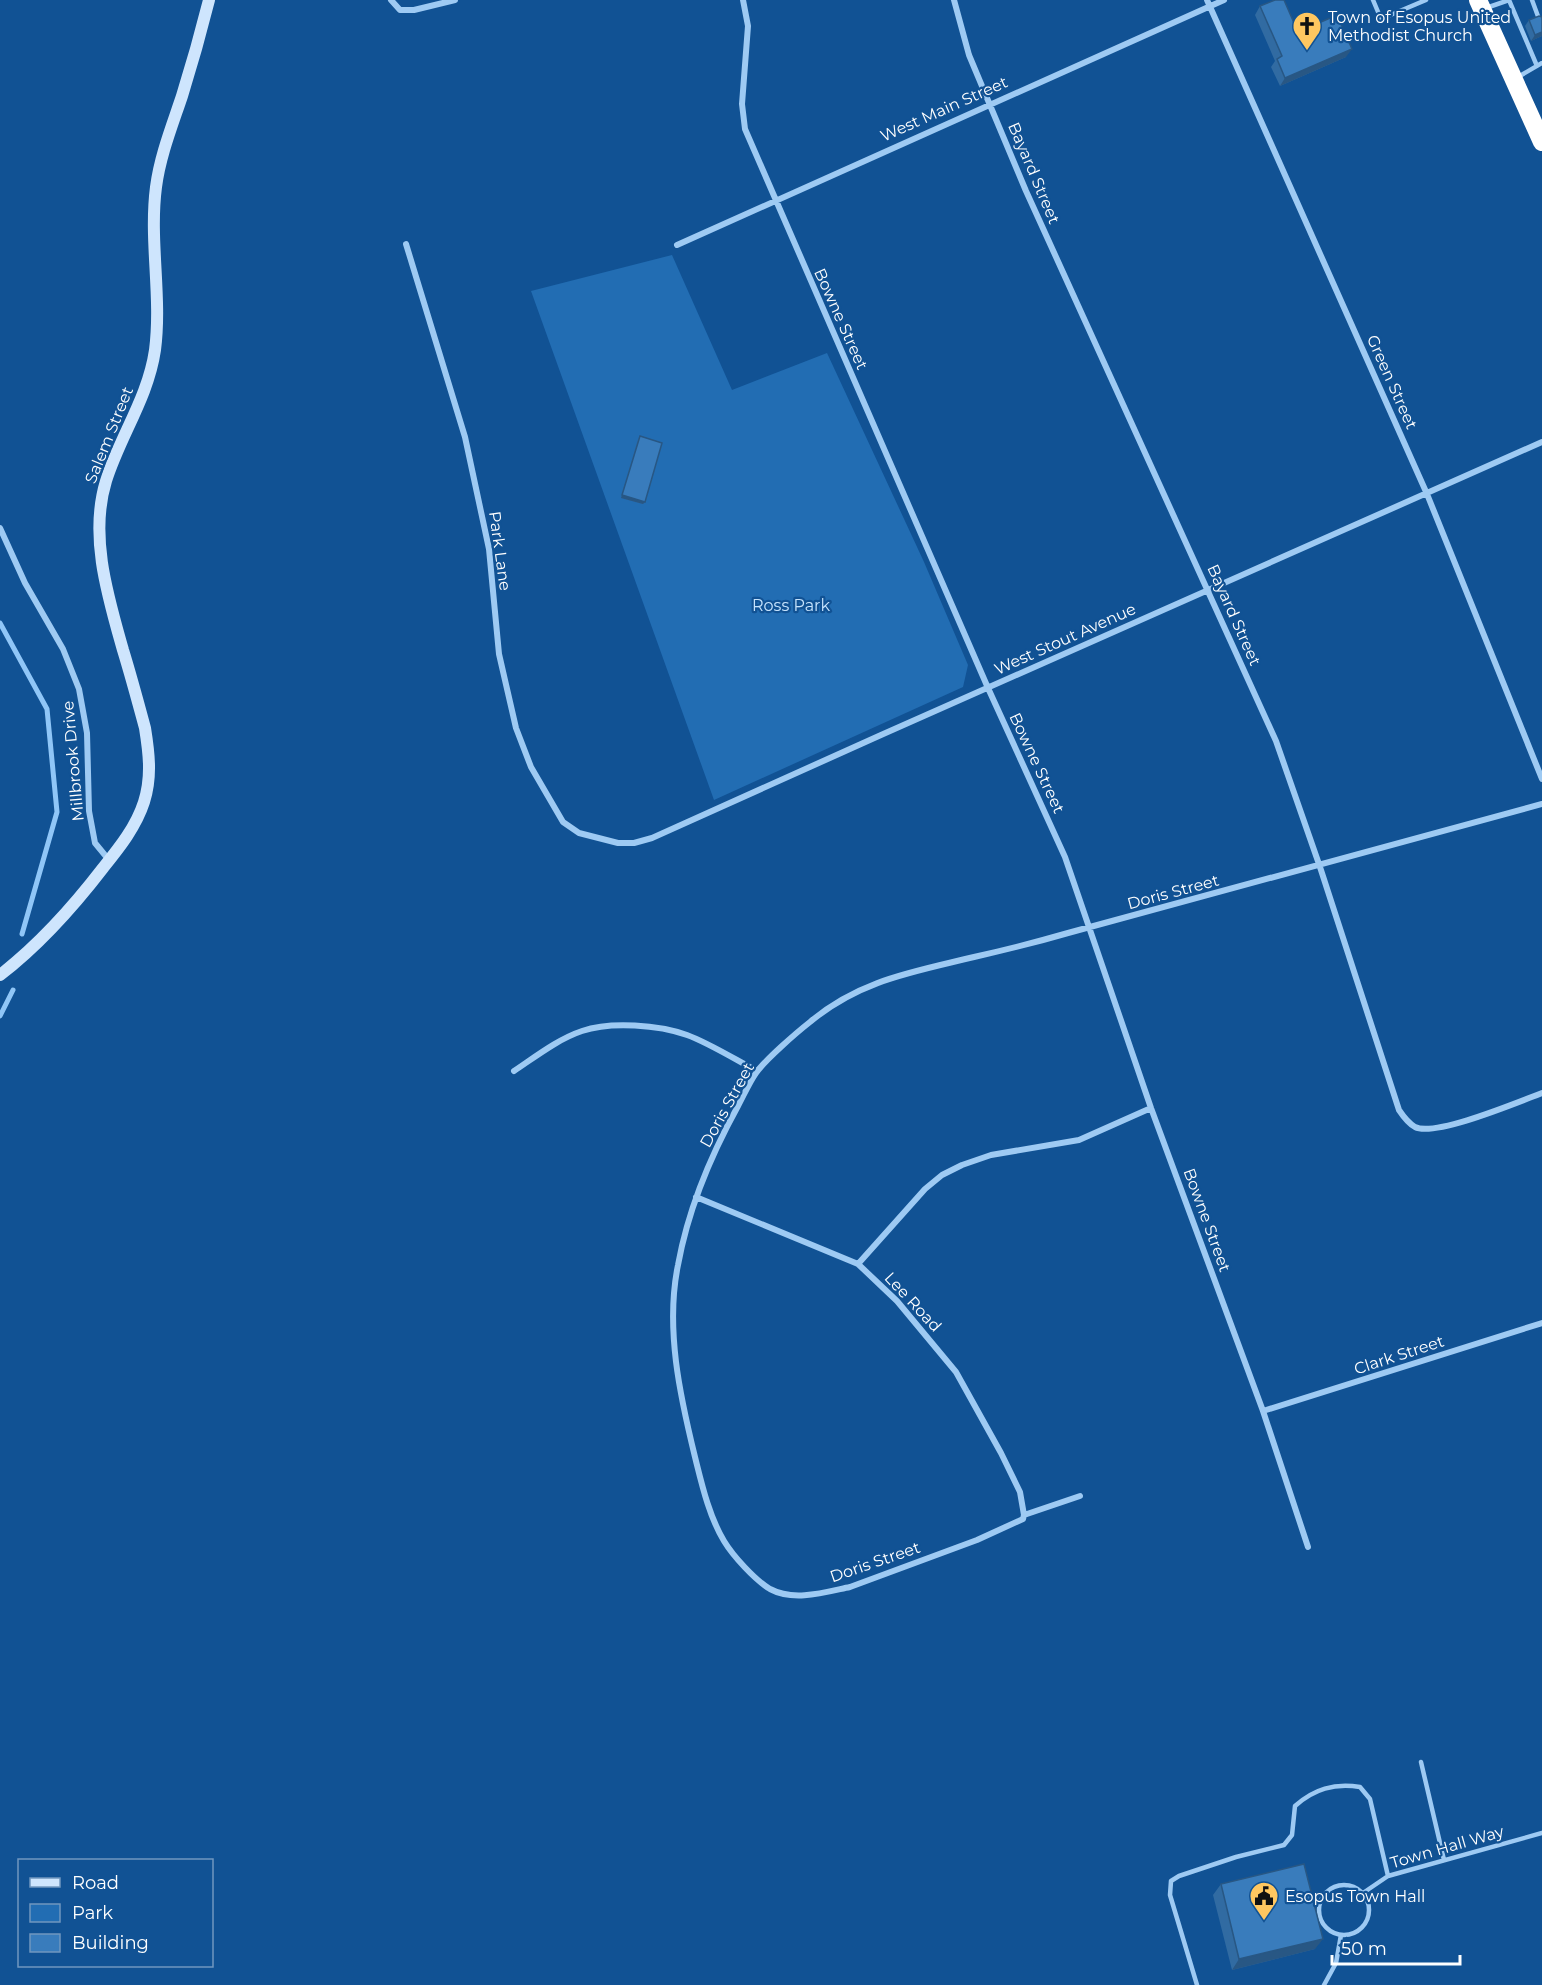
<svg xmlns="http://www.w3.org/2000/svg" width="1542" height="1985" viewBox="0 0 1542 1985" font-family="Montserrat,sans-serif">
<rect width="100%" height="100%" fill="#115294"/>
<path fill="#226db3" d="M 672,255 L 732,390 L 827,353 L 924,562 L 968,665 L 963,687 L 714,800 L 531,291 Z"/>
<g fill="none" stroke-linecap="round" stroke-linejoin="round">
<path stroke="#90c6f7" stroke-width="5" d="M 0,623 L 47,709 L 57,812 L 22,934
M 0,1016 L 13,990"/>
<path stroke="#9ecaf3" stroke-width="4.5" d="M 1373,0 L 1381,19 L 1426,0
M 1509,0 L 1537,66
M 1532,0 L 1539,19
M 1486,8 L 1509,0
M 1518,77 L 1542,63
M 1421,1762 L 1444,1860
M1319 1910a25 25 0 1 1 50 0a25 25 0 1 1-50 0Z
M 1363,1893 L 1388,1876 L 1542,1833
M 1197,1985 L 1170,1895 L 1171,1881 L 1179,1876 L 1236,1857 L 1284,1845 L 1292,1835 L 1295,1806 C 1314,1789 1334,1783 1360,1787 L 1370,1799 L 1388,1876
M 1324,1985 L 1336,1963 L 1341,1935"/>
<path stroke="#9ecaf3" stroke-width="6" d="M 391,0 L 400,10 L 414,10 L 455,0
M 743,0 L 748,26 L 742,104 L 745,129 L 988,688 L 1065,857 L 1151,1108 L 1263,1411 L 1308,1547
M 954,0 L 969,55 L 1026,191 L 1276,741 L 1320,867 L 1399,1110 C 1403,1116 1408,1123 1415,1127 C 1435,1137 1518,1102 1542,1093
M 1207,0 L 1427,494 L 1542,779
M 406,244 L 465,437 L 489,549 L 499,654 L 516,728 L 531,767 L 563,822 L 579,833 L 618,843 L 634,843 L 652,838 L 881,735 L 1542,442
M 677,245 L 1224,0
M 0,528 L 25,583 L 63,649 L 79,689 L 87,733 L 89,811 L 95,843 L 109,860
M 514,1071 C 535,1057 558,1039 582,1031 C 611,1021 659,1025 687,1035 C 709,1043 736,1060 757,1071
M 696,1197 L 858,1264 L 897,1301 L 956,1372 L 1001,1453 L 1020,1492 L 1024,1515
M 858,1264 L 925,1189 L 942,1175 L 962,1165 L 991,1155 L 1079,1140 L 1151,1108
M 1263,1411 L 1542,1323
M 1080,1496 L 1024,1515 L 1023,1519 L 977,1540 L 850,1587 C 826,1592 794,1602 770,1589 C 755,1580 733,1556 724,1541 C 709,1516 702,1485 695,1457 C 680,1396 665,1328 678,1265 C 688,1210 711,1155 738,1106 C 744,1095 749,1083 756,1073 C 765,1060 796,1033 810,1022 C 860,980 913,972 974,957 C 1005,950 1037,942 1068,933 C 1226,891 1384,848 1542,804"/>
<path stroke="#cee5fd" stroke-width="12" d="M 0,975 C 39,945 73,907 103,868 C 119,848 136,827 144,802 C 152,777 149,753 145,728 C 138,702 131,676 123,650 C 108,597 89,536 106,481 C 120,436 148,398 155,350 C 162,296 149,241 156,187 C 160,156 172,126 182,96 C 192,64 201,32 209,0"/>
<path stroke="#fff" stroke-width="18" d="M 1478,0 L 1542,142"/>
</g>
<path fill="#316ba2" d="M 1260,6 L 1298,32 L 1346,57 L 1280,86 L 1271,67 L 1275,61 L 1255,15 Z
M 1529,20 L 1542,36 L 1531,41 L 1525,26 Z
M 640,436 L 645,502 L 643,504 L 621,498 L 638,439 Z
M 1221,1884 L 1315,1949 L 1232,1970 L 1213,1895 Z"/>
<path fill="#285784" d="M 1542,32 L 1542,36 L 1531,41 L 1535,35 Z
M 1352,49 L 1346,57 L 1280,86 L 1285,78 Z
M 622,495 L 645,502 L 643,504 L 621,498 Z
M 1323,1939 L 1315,1949 L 1232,1970 L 1239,1959 Z"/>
<path fill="#397cbc" stroke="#285784" stroke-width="1.5" d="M 1275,0 L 1284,0 L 1298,32 L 1337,15 L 1352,49 L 1285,78 L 1277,59 L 1282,56 L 1260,6 Z
M 1539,16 L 1542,17 L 1542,32 L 1535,35 L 1529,20 Z
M 640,436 L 662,443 L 645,502 L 622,495 Z
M 1304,1864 L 1323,1939 L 1239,1959 L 1221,1884 Z"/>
<defs>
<g id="church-pin" transform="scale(1.5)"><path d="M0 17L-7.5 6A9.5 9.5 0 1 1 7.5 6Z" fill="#ffc760" stroke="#115294"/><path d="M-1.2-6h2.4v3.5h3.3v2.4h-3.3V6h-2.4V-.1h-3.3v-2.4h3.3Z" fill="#111"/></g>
<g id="civic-pin" transform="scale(1.5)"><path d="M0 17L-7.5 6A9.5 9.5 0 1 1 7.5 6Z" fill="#ffc760" stroke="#115294"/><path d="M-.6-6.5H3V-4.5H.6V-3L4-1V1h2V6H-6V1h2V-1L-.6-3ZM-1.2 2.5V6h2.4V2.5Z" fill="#111"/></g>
</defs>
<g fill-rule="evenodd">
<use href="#church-pin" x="1307" y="26"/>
<use href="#civic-pin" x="1264" y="1896"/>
</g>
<g text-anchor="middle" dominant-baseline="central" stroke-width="4.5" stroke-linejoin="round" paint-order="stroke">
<g font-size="16" fill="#fff" stroke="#115294" text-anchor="start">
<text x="1328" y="17">Town of Esopus United<tspan x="1328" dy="18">Methodist Church</tspan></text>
<text x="1285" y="1896">Esopus Town Hall</text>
</g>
<g font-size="16" fill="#fff" stroke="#115294">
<text transform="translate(944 109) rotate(-24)">West Main Street</text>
<text transform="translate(1034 173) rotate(67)">Bayard Street</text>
<text transform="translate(841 319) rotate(66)">Bowne Street</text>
<text transform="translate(1392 382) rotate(66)">Green Street</text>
<text transform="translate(109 435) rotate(-68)">Salem Street</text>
<text transform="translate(500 551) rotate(82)">Park Lane</text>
<text transform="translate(1234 615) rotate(66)">Bayard Street</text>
<text transform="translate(1065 639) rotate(-24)">West Stout Avenue</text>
<text transform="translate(73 761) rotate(-95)">Millbrook Drive</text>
<text transform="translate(1037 763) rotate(65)">Bowne Street</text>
<text transform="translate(1173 892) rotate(-15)">Doris Street</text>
<text transform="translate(727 1105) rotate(-61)">Doris Street</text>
<text transform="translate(1207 1220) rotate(70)">Bowne Street</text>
<text transform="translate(913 1302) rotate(47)">Lee Road</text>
<text transform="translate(1399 1355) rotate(-18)">Clark Street</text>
<text transform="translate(875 1562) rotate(-19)">Doris Street</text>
<text transform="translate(1447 1847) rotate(-16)">Town Hall Way</text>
</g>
<g font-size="16" fill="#c6e3fd" stroke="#115294">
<text x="791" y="605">Ross Park</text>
</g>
</g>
<rect x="18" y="1859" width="195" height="108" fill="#115294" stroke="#7097bf" stroke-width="1.5"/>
<rect x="30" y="1878" width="30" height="9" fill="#cee5fd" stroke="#7097bf" stroke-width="1.5"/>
<text x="72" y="1889" font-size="18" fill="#ffffff">Road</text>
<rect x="30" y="1904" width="30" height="18" fill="#226db3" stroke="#7097bf" stroke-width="1.5"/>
<text x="72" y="1919" font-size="18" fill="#ffffff">Park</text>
<rect x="30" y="1934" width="30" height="18" fill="#397cbc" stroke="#7097bf" stroke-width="1.5"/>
<text x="72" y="1949" font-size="18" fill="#ffffff">Building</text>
<path d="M1332 1955v9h128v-9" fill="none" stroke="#ffffff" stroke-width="3"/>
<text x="1341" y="1955" font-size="18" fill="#ffffff" stroke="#115294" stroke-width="4.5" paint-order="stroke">50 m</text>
</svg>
